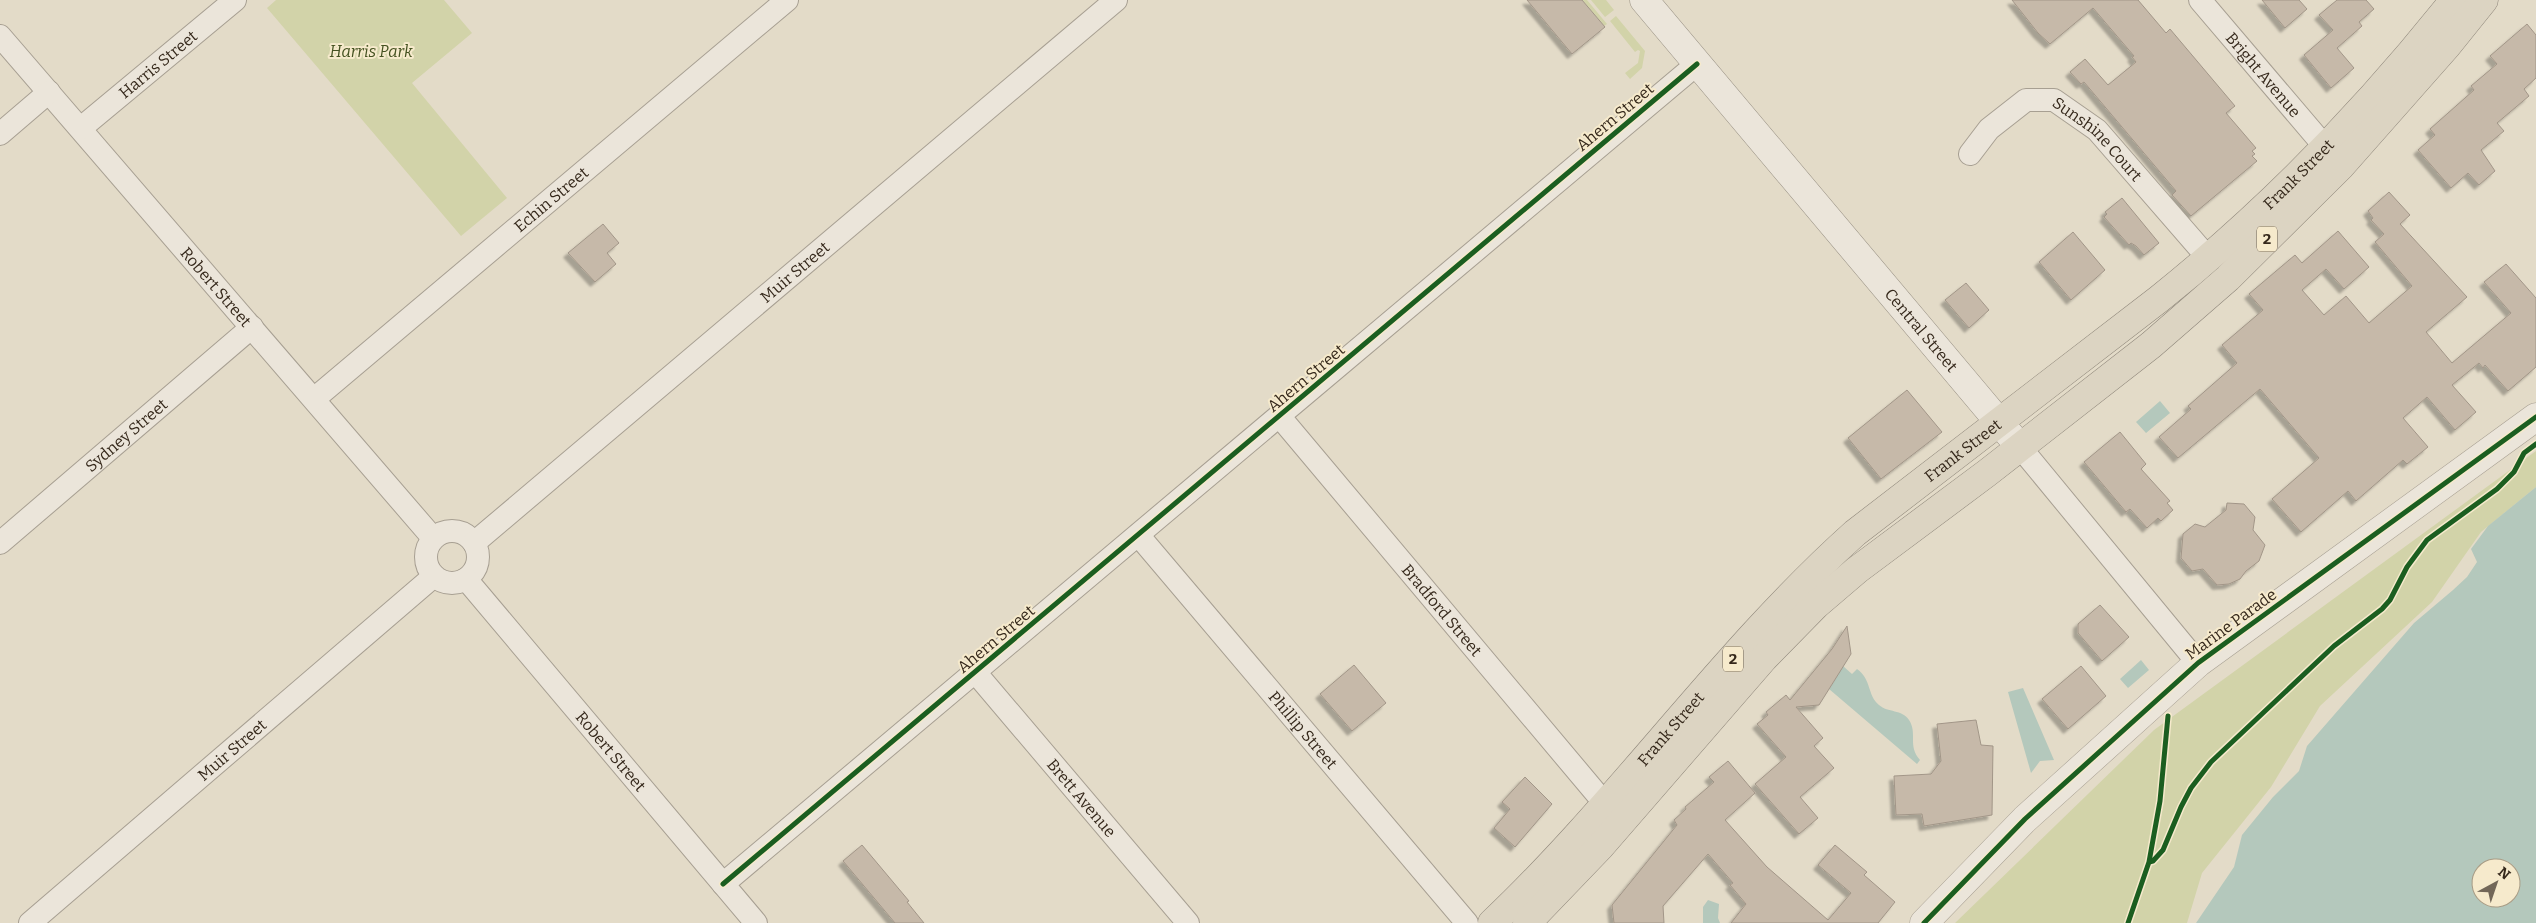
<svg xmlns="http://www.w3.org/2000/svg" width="2536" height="923" viewBox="0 0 2536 923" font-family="Bitter,serif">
<defs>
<filter id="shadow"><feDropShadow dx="-4.5" dy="4.5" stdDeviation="1" flood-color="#0004"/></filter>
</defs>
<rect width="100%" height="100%" fill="#e3dbc8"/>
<path fill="#d2d3a9" d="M 276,0 L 444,0 L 472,33 L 412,83 L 507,198 L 461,236 L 267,8 Z
M 1582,0 L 1587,0 L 1607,24 L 1604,26 Z
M 1591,0 L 1606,0 L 1614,10 L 1605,17 Z
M 1616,16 L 1645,51 L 1642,68 L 1630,79 L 1625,73 L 1638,63 L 1640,51 L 1638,50 L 1635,52 L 1610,21 Z
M 2536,451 L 2536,487 L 2481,532 L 2432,602 L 2320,706 L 2271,787 L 2202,873 L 2187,923 L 1955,923 L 2154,730 Z"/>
<path fill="#b4c8bc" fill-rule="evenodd" d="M 2160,401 L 2170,413 L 2146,433 L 2136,422 Z
M 2536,487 L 2536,923 L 2196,923 L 2234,867 L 2242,835 L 2273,797 L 2299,771 L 2307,746 L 2414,623 L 2453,590 L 2467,577 L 2477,562 L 2471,549 L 2488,526 ZM 2481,868 L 2511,868 L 2511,898 L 2481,898 Z
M 2141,660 L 2149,670 L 2128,688 L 2120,679 Z
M 1843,666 L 1852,674 L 1857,669 C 1872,680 1867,695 1879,705 C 1888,713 1902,709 1909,720 C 1918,734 1907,745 1920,760 L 1917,764 L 1829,689 Z
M 2023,688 L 2054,760 L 2040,761 L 2031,773 L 2008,692 Z
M 1708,900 L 1719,904 L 1718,918 L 1720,923 L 1703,923 L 1703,907 Z"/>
<path fill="#c6b9a9" stroke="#a29688" filter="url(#shadow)" d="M 1527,0 L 1582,0 L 1605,27 L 1572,54 Z
M 2012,0 L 2138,0 L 2166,33 L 2170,29 L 2235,106 L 2226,113 L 2256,148 L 2252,151 L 2255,154 L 2252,156 L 2257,161 L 2191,216 L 2172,195 L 2176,191 L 2084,82 L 2081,84 L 2070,72 L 2085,59 L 2108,85 L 2136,62 L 2132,57 L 2134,56 L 2093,8 L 2050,44 L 2038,33 Z
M 2262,0 L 2299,0 L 2307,9 L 2285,28 Z
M 2337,0 L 2366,0 L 2374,9 L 2359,22 L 2362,26 L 2337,48 L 2354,68 L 2331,88 L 2304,55 L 2333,30 L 2319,15 Z
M 2527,24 L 2536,35 L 2536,78 L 2524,89 L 2529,96 L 2497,123 L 2504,131 L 2481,150 L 2495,171 L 2479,185 L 2468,173 L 2451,188 L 2418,150 L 2435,135 L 2430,129 L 2474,90 L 2471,86 L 2497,64 L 2490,56 Z
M 2389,192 L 2410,215 L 2400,224 L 2467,297 L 2426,332 L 2452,363 L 2511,313 L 2484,282 L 2506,264 L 2536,298 L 2536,367 L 2508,391 L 2485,365 L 2483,368 L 2479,363 L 2452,385 L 2476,412 L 2455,430 L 2427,397 L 2403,418 L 2428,447 L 2407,464 L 2403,460 L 2356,501 L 2348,491 L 2301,532 L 2272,499 L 2319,458 L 2260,389 L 2178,458 L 2159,437 L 2191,409 L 2188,406 L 2237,363 L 2222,345 L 2263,310 L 2249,294 L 2295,255 L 2302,263 L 2338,231 L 2369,267 L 2344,289 L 2326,269 L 2302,290 L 2324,315 L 2346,296 L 2369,323 L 2412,286 L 2375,242 L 2384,234 L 2371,220 L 2373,218 L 2368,211 Z
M 2122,198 L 2159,243 L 2144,255 L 2136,246 L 2131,243 L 2129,245 L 2104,217 L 2107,214 L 2105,212 Z
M 603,224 L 619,243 L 607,253 L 616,264 L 595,282 L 568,253 Z
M 2073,232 L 2105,270 L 2071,300 L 2039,262 Z
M 1966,283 L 1989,310 L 1969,328 L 1945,300 Z
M 1907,390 L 1942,432 L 1881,479 L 1848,438 Z
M 2120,432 L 2146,464 L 2141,469 L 2170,501 L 2167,503 L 2173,510 L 2161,521 L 2158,518 L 2147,528 L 2130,509 L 2126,512 L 2084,462 Z
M 2227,503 L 2244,504 L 2255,517 L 2253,530 L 2265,545 L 2259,561 L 2246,571 L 2240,579 L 2229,584 L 2217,585 L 2203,569 L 2192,571 L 2181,558 L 2183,534 L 2195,524 L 2205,527 L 2226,510 Z
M 2100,605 L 2129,637 L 2102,661 L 2078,633 L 2078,624 Z
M 1847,626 L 1851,654 L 1819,705 L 1796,707 L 1823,738 L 1814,746 L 1834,768 L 1800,797 L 1818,818 L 1799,834 L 1755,784 L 1786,757 L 1757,724 L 1768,715 L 1766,712 L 1786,695 L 1790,700 L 1832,649 Z
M 1354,665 L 1386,703 L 1352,731 L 1320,694 Z
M 2081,666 L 2106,696 L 2068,729 L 2042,699 Z
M 1976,720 L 1981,745 L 1993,746 L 1992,815 L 1924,826 L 1922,814 L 1896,815 L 1894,776 L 1931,774 L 1941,761 L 1937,724 Z
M 1728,761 L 1755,793 L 1725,820 L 1767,867 L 1828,920 L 1851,893 L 1818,865 L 1835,845 L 1867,872 L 1864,875 L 1895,902 L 1878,923 L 1731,923 L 1746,904 L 1730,885 L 1733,883 L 1708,854 L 1663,906 L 1664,923 L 1614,923 L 1612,905 L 1677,825 L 1674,820 L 1686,809 L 1685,807 L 1714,782 L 1709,777 Z
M 1525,777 L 1552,804 L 1515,847 L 1494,828 L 1510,809 L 1502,802 Z
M 862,845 L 909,901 L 907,902 L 924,923 L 895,923 L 843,861 Z"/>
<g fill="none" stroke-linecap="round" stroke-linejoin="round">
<g stroke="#a79f92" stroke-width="24">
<g id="minor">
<path id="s1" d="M 2200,0 L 2326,148"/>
<path id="s2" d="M 0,36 L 433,538"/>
<path id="s3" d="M 81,128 L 235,0"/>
<path d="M 0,134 L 49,92"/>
<path id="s4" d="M 1970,154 L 1989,129 L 2026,100 L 2054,100 L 2097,130 L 2209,259"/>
<path id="s5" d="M 314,399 L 787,0"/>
<path id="s6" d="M 1280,417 L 1606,805"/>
<path d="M 2020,447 L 2198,663"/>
<circle cx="452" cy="557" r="26"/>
<path id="s7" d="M 1139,536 L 1467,923"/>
<path id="s8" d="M 0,543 L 252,327"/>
<path id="s9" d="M 474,543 L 1116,0"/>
<path id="s10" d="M 466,579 L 756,923"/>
<path id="s11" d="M 975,672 L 1188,923"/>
<path d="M 723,884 L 1697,64"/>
<path id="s12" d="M 30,923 L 434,576"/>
</g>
</g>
<g stroke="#a79f92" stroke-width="29">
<path id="tertiary" d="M 1924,923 L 2025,819 L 2198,663 L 2536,417"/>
</g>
<g stroke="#978f82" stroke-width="29">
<g id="secondary">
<path id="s13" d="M 1644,0 L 2020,447"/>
</g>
</g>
<g stroke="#8d8579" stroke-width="29">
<g id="trunk">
<path id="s14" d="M 1492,923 C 1621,801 1723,651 1855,533 L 2159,299 C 2270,210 2366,111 2454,0"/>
<path d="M 1527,923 L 1600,847 L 1764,658 L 1816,605 L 1857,570 L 1987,473 L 2151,345 L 2228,278 L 2341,166 L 2447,46 L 2484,0"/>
</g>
</g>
<use href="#minor" stroke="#ebe5da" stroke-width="22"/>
<use href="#tertiary" stroke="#ebe5da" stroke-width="28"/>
<use href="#secondary" stroke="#ebe5da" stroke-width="28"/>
<use href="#trunk" stroke="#dcd4c2" stroke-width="28"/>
<g stroke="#f6eacc" stroke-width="8">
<path id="cycleway" d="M 2149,862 L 2153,861 L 2163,850 L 2181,807 L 2191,788 L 2211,762 L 2334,646 L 2382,609 L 2390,600 L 2407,567 L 2427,540 L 2497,489 L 2514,472 L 2524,453 L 2536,444
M 723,884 L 1697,64
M 1924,923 L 2025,819 L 2198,663 L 2536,417
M 2128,923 L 2149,862 L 2160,801 L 2168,716"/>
</g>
<use href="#cycleway" stroke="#1b5e20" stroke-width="5"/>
</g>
<g text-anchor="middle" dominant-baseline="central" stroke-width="4" stroke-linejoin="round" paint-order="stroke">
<g fill="#f6eacc" stroke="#6f6250" stroke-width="1">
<rect x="2257" y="226.5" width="20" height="25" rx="4"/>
<rect x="1723" y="646.5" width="20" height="25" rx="4"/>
</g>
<g font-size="15" font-weight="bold" fill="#35281b">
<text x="2267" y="239">2</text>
<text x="1733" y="659">2</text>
</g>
<g font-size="16" font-style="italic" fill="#455221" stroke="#f6eacc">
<text x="371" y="51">Harris Park</text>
</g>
<g font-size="16" fill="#35281b" stroke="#f6eacc">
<text stroke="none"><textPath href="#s3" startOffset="100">Harris Street</textPath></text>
<text stroke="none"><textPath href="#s1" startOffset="98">Bright Avenue</textPath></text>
<text transform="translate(1615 117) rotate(-40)">Ahern Street</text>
<text stroke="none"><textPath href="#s4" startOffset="165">Sunshine Court</textPath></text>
<text stroke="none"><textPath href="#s14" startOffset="1104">Frank Street</textPath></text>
<text stroke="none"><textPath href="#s5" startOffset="310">Echin Street</textPath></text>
<text stroke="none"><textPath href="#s9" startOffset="420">Muir Street</textPath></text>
<text stroke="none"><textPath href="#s2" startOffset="331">Robert Street</textPath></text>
<text stroke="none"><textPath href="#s13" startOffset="431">Central Street</textPath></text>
<text transform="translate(1306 378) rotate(-40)">Ahern Street</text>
<text stroke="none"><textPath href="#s8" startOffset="166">Sydney Street</textPath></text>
<text stroke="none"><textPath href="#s14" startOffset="669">Frank Street</textPath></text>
<text stroke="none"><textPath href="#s6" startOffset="252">Bradford Street</textPath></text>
<text transform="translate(2231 624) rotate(-36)">Marine Parade</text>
<text transform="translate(996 639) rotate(-40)">Ahern Street</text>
<text stroke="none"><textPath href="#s7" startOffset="254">Phillip Street</textPath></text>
<text stroke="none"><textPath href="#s14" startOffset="264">Frank Street</textPath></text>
<text stroke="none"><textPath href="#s12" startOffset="266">Muir Street</textPath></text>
<text stroke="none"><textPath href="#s10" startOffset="225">Robert Street</textPath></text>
<text stroke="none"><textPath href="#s11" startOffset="165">Brett Avenue</textPath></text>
</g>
</g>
<g transform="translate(2496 883) rotate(40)"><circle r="24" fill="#f6eacc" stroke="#a99c85"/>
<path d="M0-4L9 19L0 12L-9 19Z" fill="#726758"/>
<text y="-8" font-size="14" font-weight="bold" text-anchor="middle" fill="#35281b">N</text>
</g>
</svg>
